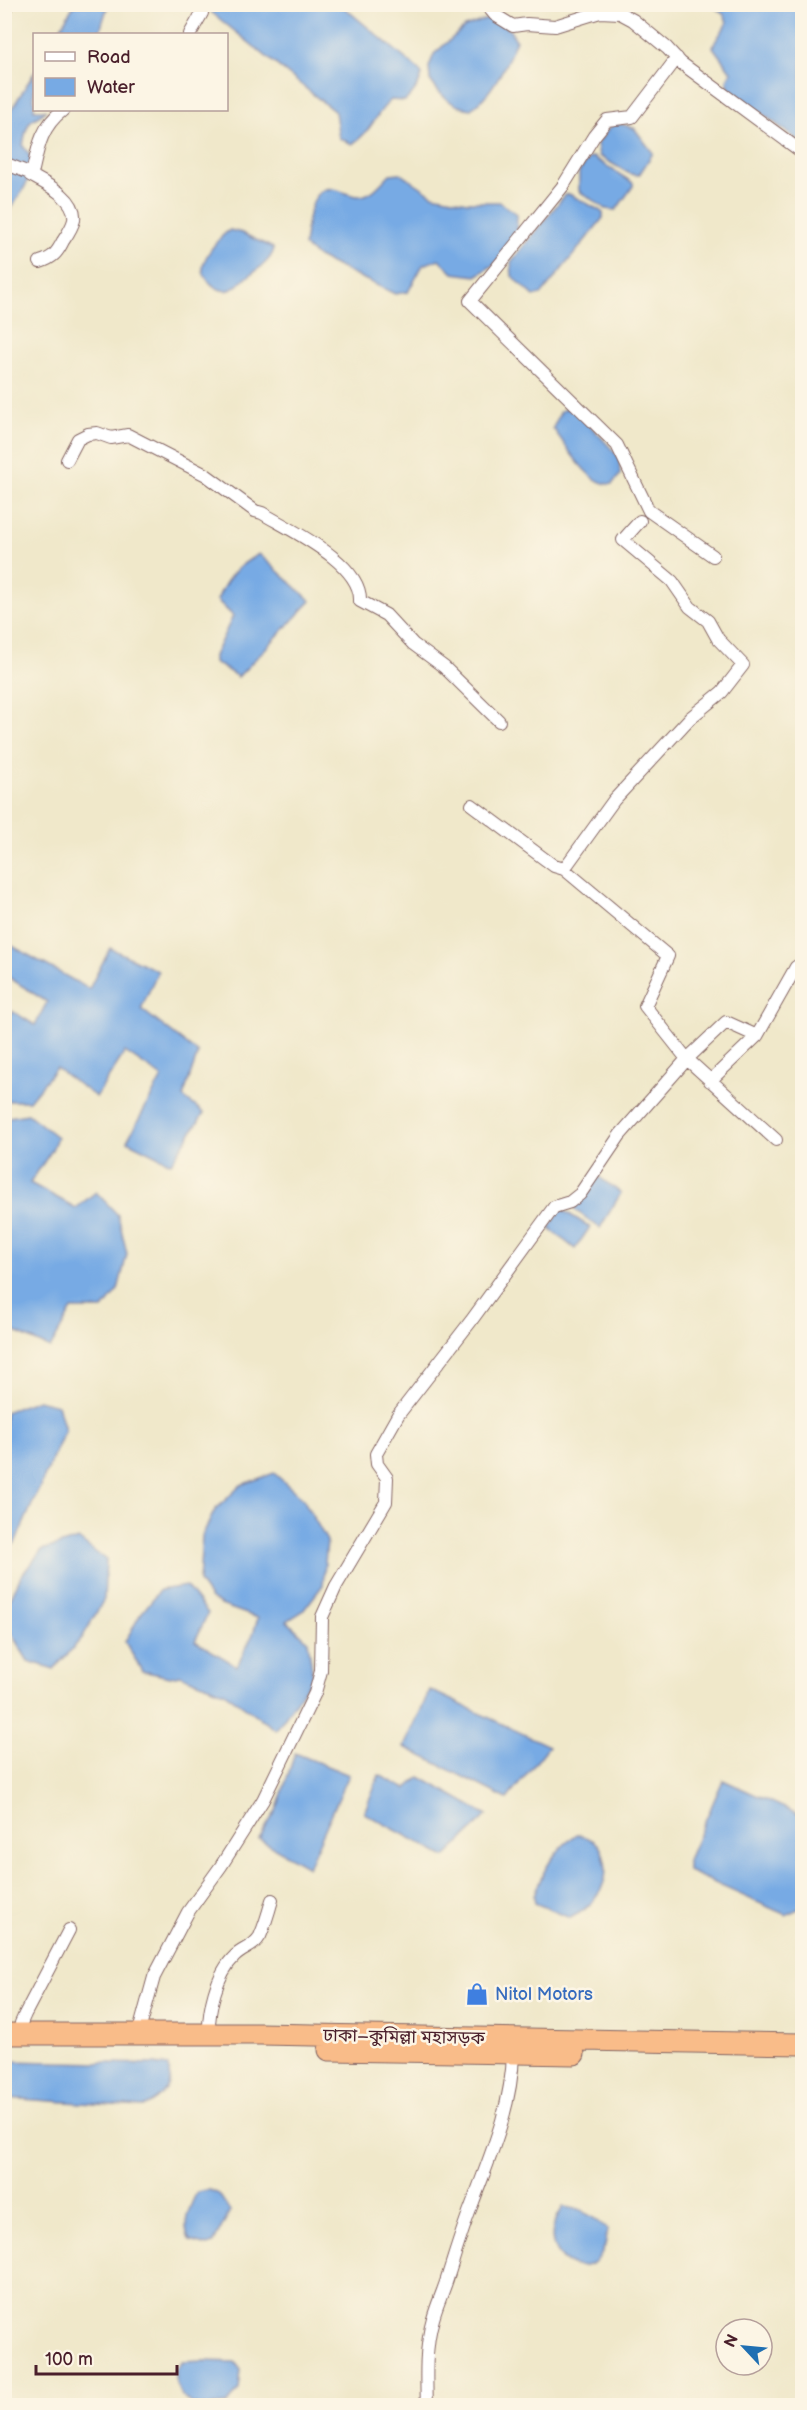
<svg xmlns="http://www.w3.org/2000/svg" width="807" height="2410" viewBox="0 0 807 2410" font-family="'Balsamiq Sans','Noto Sans Bengali',sans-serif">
<rect width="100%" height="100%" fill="#fcf5e5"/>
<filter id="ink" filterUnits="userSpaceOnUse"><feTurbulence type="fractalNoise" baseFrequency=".0167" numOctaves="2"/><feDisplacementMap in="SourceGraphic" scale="12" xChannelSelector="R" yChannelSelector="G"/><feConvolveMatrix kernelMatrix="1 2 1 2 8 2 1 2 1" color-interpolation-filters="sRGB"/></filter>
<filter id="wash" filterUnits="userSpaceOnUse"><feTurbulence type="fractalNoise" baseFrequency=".008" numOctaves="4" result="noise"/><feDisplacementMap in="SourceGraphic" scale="24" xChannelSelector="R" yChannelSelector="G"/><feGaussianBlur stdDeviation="1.35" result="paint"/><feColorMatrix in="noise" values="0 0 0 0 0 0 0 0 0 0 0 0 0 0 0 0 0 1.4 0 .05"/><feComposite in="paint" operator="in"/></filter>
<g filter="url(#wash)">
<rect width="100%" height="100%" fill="#f0e8ca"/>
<path fill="#77aae4" stroke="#606488" stroke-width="1.5" d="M 74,5 L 108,5 L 99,34 L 57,34 Z
M 211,5 L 341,5 L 419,70 L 422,75 C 419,85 413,94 405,101 L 391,100 C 375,113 373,131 352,144 L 339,138 L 335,112 L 211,12 Z
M 712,5 L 802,5 L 802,143 L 729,89 L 727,80 L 731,72 L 713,47 C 714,41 723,32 727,22 L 724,15 Z
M 487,19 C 502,21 509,27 516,40 C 507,64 492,94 471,109 C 452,107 441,96 430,80 L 429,67 L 434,54 L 465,27 Z
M 34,73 L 34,110 L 46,110 C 42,116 35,117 31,121 C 26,126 24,139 23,146 C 25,149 27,151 29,154 C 39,176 15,200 5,217 L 5,120 Z
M 614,122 L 634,128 L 653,153 L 639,175 L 630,174 L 599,156 L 597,144 Z
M 593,157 L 633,183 L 633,186 L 616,210 L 606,209 L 579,191 L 579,172 L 589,158 Z
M 400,173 L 433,195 L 467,202 L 499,202 L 517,214 L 516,240 L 495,264 L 476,276 L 453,273 L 439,259 L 423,265 L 408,292 L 395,294 L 318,257 L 304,246 C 306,231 309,184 333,189 C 342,190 351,197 360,196 C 373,195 382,182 390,174 Z
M 569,194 L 599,210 L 603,213 L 603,218 L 541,295 L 534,296 L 512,276 L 511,262 L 565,195 Z
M 230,230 L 242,233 L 273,248 L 273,252 C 269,262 259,268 250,275 C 244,279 238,285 232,289 C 220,295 202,280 203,267 C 204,256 220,236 230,230 Z
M 568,408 L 575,409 L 619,457 L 620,475 L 612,484 C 589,487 565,444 553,428 L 561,411 Z
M 259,554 L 311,601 L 238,677 L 214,662 L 214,656 L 233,616 L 217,600 C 227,577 237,566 259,554 Z
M 5,942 L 89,989 L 110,948 L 158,971 L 141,1009 L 198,1053 L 183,1097 L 204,1113 L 171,1163 L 127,1141 L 162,1077 L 125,1052 L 96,1097 L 56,1068 L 29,1101 L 5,1101 L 5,1024 L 12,1011 L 35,1025 L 47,1002 L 5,975 Z
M 28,1114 L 57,1137 L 52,1150 L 30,1183 L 76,1208 L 96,1192 L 118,1215 L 127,1254 L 118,1290 L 103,1309 L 72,1309 L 50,1348 L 9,1329 L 5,1338 L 5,1129 L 9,1117 Z
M 595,1174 L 621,1193 L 600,1228 L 574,1209 Z
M 561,1209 L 590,1227 L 575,1249 L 549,1228 Z
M 38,1400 L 58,1405 L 65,1430 L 15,1543 L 5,1548 L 5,1412 Z
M 274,1473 L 303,1499 L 327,1541 L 323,1585 L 303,1611 L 287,1621 L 308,1641 L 313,1677 L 276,1730 L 224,1692 L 180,1675 L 170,1677 L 142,1671 L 125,1642 L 140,1615 L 160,1590 L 186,1586 L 208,1613 L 195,1641 L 237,1666 L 253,1634 L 258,1618 L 221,1605 L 211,1599 L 199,1582 L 202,1536 L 215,1510 L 241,1485 Z
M 78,1539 L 106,1560 L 104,1599 L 82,1638 L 54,1669 L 28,1661 L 5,1623 L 5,1610 L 21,1576 L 42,1550 Z
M 430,1690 L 549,1746 L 507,1799 L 404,1747 Z
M 295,1753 L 349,1775 L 308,1867 L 259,1839 L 277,1809 Z
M 379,1775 L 406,1789 L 420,1777 L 487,1815 L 445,1857 L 364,1813 Z
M 723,1780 L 802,1816 L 802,1907 L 786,1915 L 688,1871 L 688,1860 Z
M 577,1834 C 583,1836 591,1838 595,1842 C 600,1845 603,1853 604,1858 C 612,1884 592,1908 570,1918 L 535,1903 L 534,1896 C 543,1870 554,1850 577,1834 Z
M 5,2061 L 154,2064 L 168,2066 C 177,2085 158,2100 143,2107 L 5,2098 Z
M 210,2190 L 219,2194 L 230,2211 L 213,2244 L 207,2246 L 190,2241 C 181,2224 189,2208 197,2192 Z
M 563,2207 C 581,2208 594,2217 607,2229 C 607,2287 545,2270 553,2229 C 554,2222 559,2214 563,2207 Z
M 203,2361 L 235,2362 L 241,2370 L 239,2389 L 227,2405 C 218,2406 205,2408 196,2405 C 180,2400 174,2385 175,2370 L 182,2362 Z"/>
</g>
<g filter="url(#ink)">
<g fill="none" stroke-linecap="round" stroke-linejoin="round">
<g stroke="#846563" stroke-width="14">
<path id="street" d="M 486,4 L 495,15 L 513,26 L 527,24 L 555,26 L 600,12 L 620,13 L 633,20 L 667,48 L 681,63 L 802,152
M 4,11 L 8,4
M 190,34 L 202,13 L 202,4
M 677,58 L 632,117 L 607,120 L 594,136 L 563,186 L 470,301 L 617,445 L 649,511 L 713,556
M 4,163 L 32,174 C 38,147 41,127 63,110
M 30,175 C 46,184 77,198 74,220 C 72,228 67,235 63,241 C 57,253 53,258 40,262
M 67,460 L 78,439 L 88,434 L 97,433 L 111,438 L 128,435 L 206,475 L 255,511 L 262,513 C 290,530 362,563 360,601 L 386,615 L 413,644 L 444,667 L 499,721
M 472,805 L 554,866 L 564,869 L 668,956 L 645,1006 L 687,1059 L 776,1140
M 564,869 L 614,800 L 690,718 L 722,692 L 743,665 L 718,639 L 708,621 L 690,607 L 672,581 L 623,540 L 640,521
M 710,1081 L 757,1036
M 22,2034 L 21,2023 L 25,2014 L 69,1930
M 138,2035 L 154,1977 L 188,1912 L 221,1866 L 263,1800 L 315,1693 L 321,1671 L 322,1617 L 336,1586 L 386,1502 L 387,1478 L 377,1464 L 376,1454 L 398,1415 L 471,1321 L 554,1207 L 570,1202 L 580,1194 L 620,1135 L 687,1059 L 726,1022 L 757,1036 L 796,967 L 802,963
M 209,2035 C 208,2011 216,1974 235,1956 C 243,1948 254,1947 260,1936 C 265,1925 269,1911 272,1900
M 427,2406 C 426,2377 425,2346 433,2319 C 437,2304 444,2290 448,2276 C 456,2251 463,2227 473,2202 C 491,2154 512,2106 513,2053"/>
</g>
<g stroke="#846563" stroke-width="23">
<path id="highway" d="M 4,2034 L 260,2034 L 802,2044
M 329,2050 L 574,2054"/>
</g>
<use href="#street" stroke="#fff" stroke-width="12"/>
<use href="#highway" stroke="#f9bc89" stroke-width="21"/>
</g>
</g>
<defs>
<g id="shop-bare" transform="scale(1.8)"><path d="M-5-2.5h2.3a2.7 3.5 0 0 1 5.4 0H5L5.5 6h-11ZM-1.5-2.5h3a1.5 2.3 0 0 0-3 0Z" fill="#3f7fe0" stroke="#fcf5e5" stroke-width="2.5" paint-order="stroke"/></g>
</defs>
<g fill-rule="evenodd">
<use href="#shop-bare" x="477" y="1994"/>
</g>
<g text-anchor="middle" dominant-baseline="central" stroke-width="5" stroke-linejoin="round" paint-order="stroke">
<g font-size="18" fill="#366cbe" stroke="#fcf5e5" text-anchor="start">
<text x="495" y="1994">Nitol Motors</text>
</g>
<g font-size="18" fill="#4a1f2b" stroke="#fcf5e5">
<text transform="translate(404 2037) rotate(1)">ঢাকা–কুমিল্লা মহাসড়ক</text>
</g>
</g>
<rect width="807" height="2410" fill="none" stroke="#fcf5e5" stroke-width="24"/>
<rect x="33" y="33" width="195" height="78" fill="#fcf5e5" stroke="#b59f9b" stroke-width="1.5"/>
<rect x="45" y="52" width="30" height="9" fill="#ffffff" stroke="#b59f9b" stroke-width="1.5"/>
<text x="87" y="63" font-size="18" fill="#4a1f2b">Road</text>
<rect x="45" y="78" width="30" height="18" fill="#77aae4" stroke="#b59f9b" stroke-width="1.5"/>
<text x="87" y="93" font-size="18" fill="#4a1f2b">Water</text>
<g transform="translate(744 2347) rotate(296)"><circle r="28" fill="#fcf5e5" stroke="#b59f9b" stroke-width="1.5"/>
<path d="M0-4.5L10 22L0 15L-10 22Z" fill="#1f6fb2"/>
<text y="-9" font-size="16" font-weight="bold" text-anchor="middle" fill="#4a1f2b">N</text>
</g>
<path d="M36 2365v9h141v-9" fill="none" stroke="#4a1f2b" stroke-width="3"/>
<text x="45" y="2365" font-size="18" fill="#4a1f2b" stroke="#fcf5e5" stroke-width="4.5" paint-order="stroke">100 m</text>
</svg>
